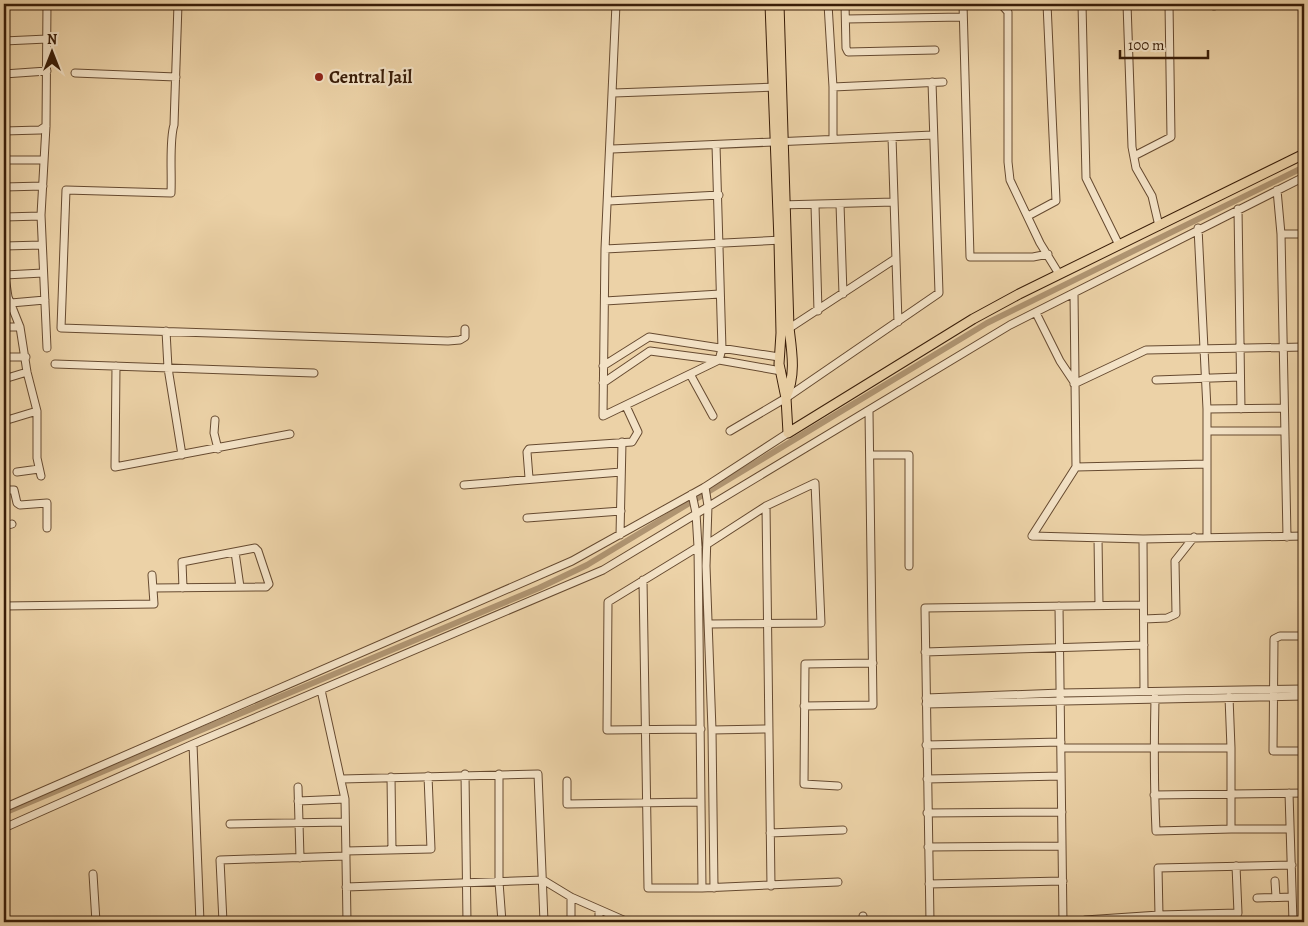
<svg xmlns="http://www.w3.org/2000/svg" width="1308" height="926" viewBox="0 0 1308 926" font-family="Alegreya,serif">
<rect width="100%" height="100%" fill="#ecd2a7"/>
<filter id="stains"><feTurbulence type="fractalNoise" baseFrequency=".004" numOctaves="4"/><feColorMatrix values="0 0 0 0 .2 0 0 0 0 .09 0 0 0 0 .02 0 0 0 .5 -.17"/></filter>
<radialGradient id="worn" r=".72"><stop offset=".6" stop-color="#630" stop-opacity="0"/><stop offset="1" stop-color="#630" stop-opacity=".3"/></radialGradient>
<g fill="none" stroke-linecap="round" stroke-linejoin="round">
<path stroke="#af9471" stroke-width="6" d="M 4,813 L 539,588 L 587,565 L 987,323 L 1304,167"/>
<g stroke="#664a30" stroke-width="9">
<path id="minor" d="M 178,4 L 174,125 C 169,141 172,173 171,193 L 66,190 L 61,328 L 448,341 L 460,340 L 465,337 L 465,329
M 616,4 L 605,249 L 603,416 L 719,360 L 722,349 L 716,145
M 828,4 L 833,87 L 833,139
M 845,4 L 846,48 L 848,52 L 935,50
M 963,4 L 970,257 L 1033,257 L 1048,254
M 1001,4 L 1008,12 L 1008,162 L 1010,180 L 1040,243 L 1059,274
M 1082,4 L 1086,178 L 1119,245
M 1127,4 L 1132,147 L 1136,168 L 1152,196 L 1159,226
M 1214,4 L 1214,6
M 846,19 L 963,17
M 4,41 L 47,39
M 75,73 L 176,77
M 4,74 L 47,71
M 833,87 L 943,82
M 614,93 L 778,87
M 4,131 L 40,130 L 46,126
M 892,137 L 898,322
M 612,149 L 933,135
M 1134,156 L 1171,137 L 1169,4
M 4,160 L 42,160
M 4,187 L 43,186
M 1277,190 L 1281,234 L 1287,537
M 609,201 L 719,195
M 840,204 L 843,294
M 780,205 L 894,202
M 815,205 L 818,311
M 1238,209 L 1241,409
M 1028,216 L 1056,201 L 1047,4
M 4,217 L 41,216
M 1198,228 L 1207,409 L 1207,537
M 1281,234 L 1304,234
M 4,246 L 42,245
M 605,249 L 782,240
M 4,270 L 8,297 L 20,327 L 27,372 L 37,411 L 37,458 L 41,476
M 5,275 L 43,273
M 605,301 L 720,294
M 11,303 L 45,300
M 1036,313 L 1060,361 L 1074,382
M 4,327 L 20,327
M 166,331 L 168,368 L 182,455
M 785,331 L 895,259
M 47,348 L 41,215 L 46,126 L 47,4
M 4,357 L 26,357
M 55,364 L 314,373
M 116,366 L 115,467 L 290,434
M 603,366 L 649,337 L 779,357
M 690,374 L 713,416
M 4,379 L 27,372
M 1156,380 L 1240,377
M 603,383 L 650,351 L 719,360 L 781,371
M 1074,384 L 1146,350 L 1304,347
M 1207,409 L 1284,408
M 215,420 L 214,433 L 218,449
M 4,421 L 37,411
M 730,431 L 786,398 L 939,293 L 932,82
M 1207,431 L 1284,431
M 870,455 L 909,455 L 909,566
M 1076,467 L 1207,464
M 17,472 L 39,469
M 529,478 L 527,452 L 529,449 L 632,442 L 638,432 L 626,406
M 464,485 L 621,472
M 705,487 L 708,506 L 706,566 L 712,730 L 714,888
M 4,490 L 14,490 L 17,503 L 20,505 L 47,503 L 47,528
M 692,494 L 696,513 L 698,547 L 702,888 L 838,882
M 766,506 L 771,886
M 527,518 L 621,511
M 4,526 L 12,524
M 620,535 L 622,442
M 1032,536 L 1143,539 L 1304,536
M 1032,536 L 1076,467 L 1074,293
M 1098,538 L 1099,605
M 1143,539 L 1144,691
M 709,543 L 766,506 L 815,483 L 821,623 L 709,624
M 698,547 L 608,602 L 607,730 L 701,729
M 4,549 L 4,548
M 235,552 L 240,587
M 643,580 L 648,888 L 702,888
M 153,588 L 266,587 L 269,584 L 258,551 L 255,548 L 182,562 L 183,588
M 4,606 L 154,604 L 152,575
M 1059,606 L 1063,922
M 1144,619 L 1167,618 L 1176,614 L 1175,561 L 1194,537
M 1304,636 L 1280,636 L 1274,639 L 1273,751 L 1304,751
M 925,652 L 1144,645
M 321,690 L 345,799 L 347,922
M 1229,697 L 1231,748
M 926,698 L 1061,693 L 1304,689
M 926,704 L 1304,696
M 804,706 L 873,705 L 869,412
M 712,730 L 769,729
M 193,744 L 200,922
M 926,745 L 1061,742
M 1061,748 L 1231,748 L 1231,829 L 1156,831 C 1154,787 1154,742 1155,698
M 465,774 L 467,922
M 499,774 L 499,882 L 502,922
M 391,777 L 392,850
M 342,779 L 538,774 L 544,922
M 927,779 L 1061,776
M 567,781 L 567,804 L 701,802
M 838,786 L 804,784 L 805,664 L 873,663
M 298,787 L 300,858
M 1289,793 L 1293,922
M 1154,795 L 1304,793
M 298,801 L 345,799
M 4,808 L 572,561 L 705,487 L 788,433
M 927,813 L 1062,812
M 230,824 L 345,822
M 4,828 L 193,744 L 603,570 L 1010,325 L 1304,177
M 1231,829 L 1290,829
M 770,833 L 843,830
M 928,847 L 1062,846
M 346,851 L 431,849 L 428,776
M 1236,866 L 1238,913 L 1159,915 L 1158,868 L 1292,865
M 93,874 L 96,922
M 1275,881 L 1276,897
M 929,884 L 1063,881
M 346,887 L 543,880 L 571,897 L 628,922
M 571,897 L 571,922
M 1257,898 L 1292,897
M 599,910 L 599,922
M 863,916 L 863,922
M 1085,920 L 1159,915
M 223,922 L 220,860 L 346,856
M 930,922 L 925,608 L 1143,605"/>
</g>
<g stroke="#391d08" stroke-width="11">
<path id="major" d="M 770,4 L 779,241 L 781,333 L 779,364 L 786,398 L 788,433 L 973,319 L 1019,294 L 1304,154
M 779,4 L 789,328 C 792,352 796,375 786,397"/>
</g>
<use href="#minor" stroke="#f3e2c6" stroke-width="7"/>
<use href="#major" stroke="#ecd2a7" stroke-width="9"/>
</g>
<circle fill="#8f2418" stroke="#f3e2c6" stroke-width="2" cx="319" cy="77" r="5"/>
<g text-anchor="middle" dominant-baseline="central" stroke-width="4.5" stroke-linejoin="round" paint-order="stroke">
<g font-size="18" font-weight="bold" fill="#391d08" stroke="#f3e2c6" text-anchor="start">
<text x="329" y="77">Central Jail</text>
</g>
</g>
<rect width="1308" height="926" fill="none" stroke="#ecd2a7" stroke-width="20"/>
<rect x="5" y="5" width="1298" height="916" fill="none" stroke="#391d08" stroke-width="2.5"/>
<rect x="10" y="10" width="1288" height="906" fill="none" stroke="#391d08"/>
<g transform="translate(52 52)" stroke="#f3e2c6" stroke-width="4" paint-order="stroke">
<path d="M0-4L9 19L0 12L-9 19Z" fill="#391d08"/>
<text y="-8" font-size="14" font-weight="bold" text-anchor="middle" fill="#391d08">N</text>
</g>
<path d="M1120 50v8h88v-8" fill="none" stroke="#391d08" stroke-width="2.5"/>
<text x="1128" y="50" font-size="15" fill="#391d08" stroke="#f3e2c6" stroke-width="4" paint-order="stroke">100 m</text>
<rect width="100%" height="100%" filter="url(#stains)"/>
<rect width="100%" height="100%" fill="url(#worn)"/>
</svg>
